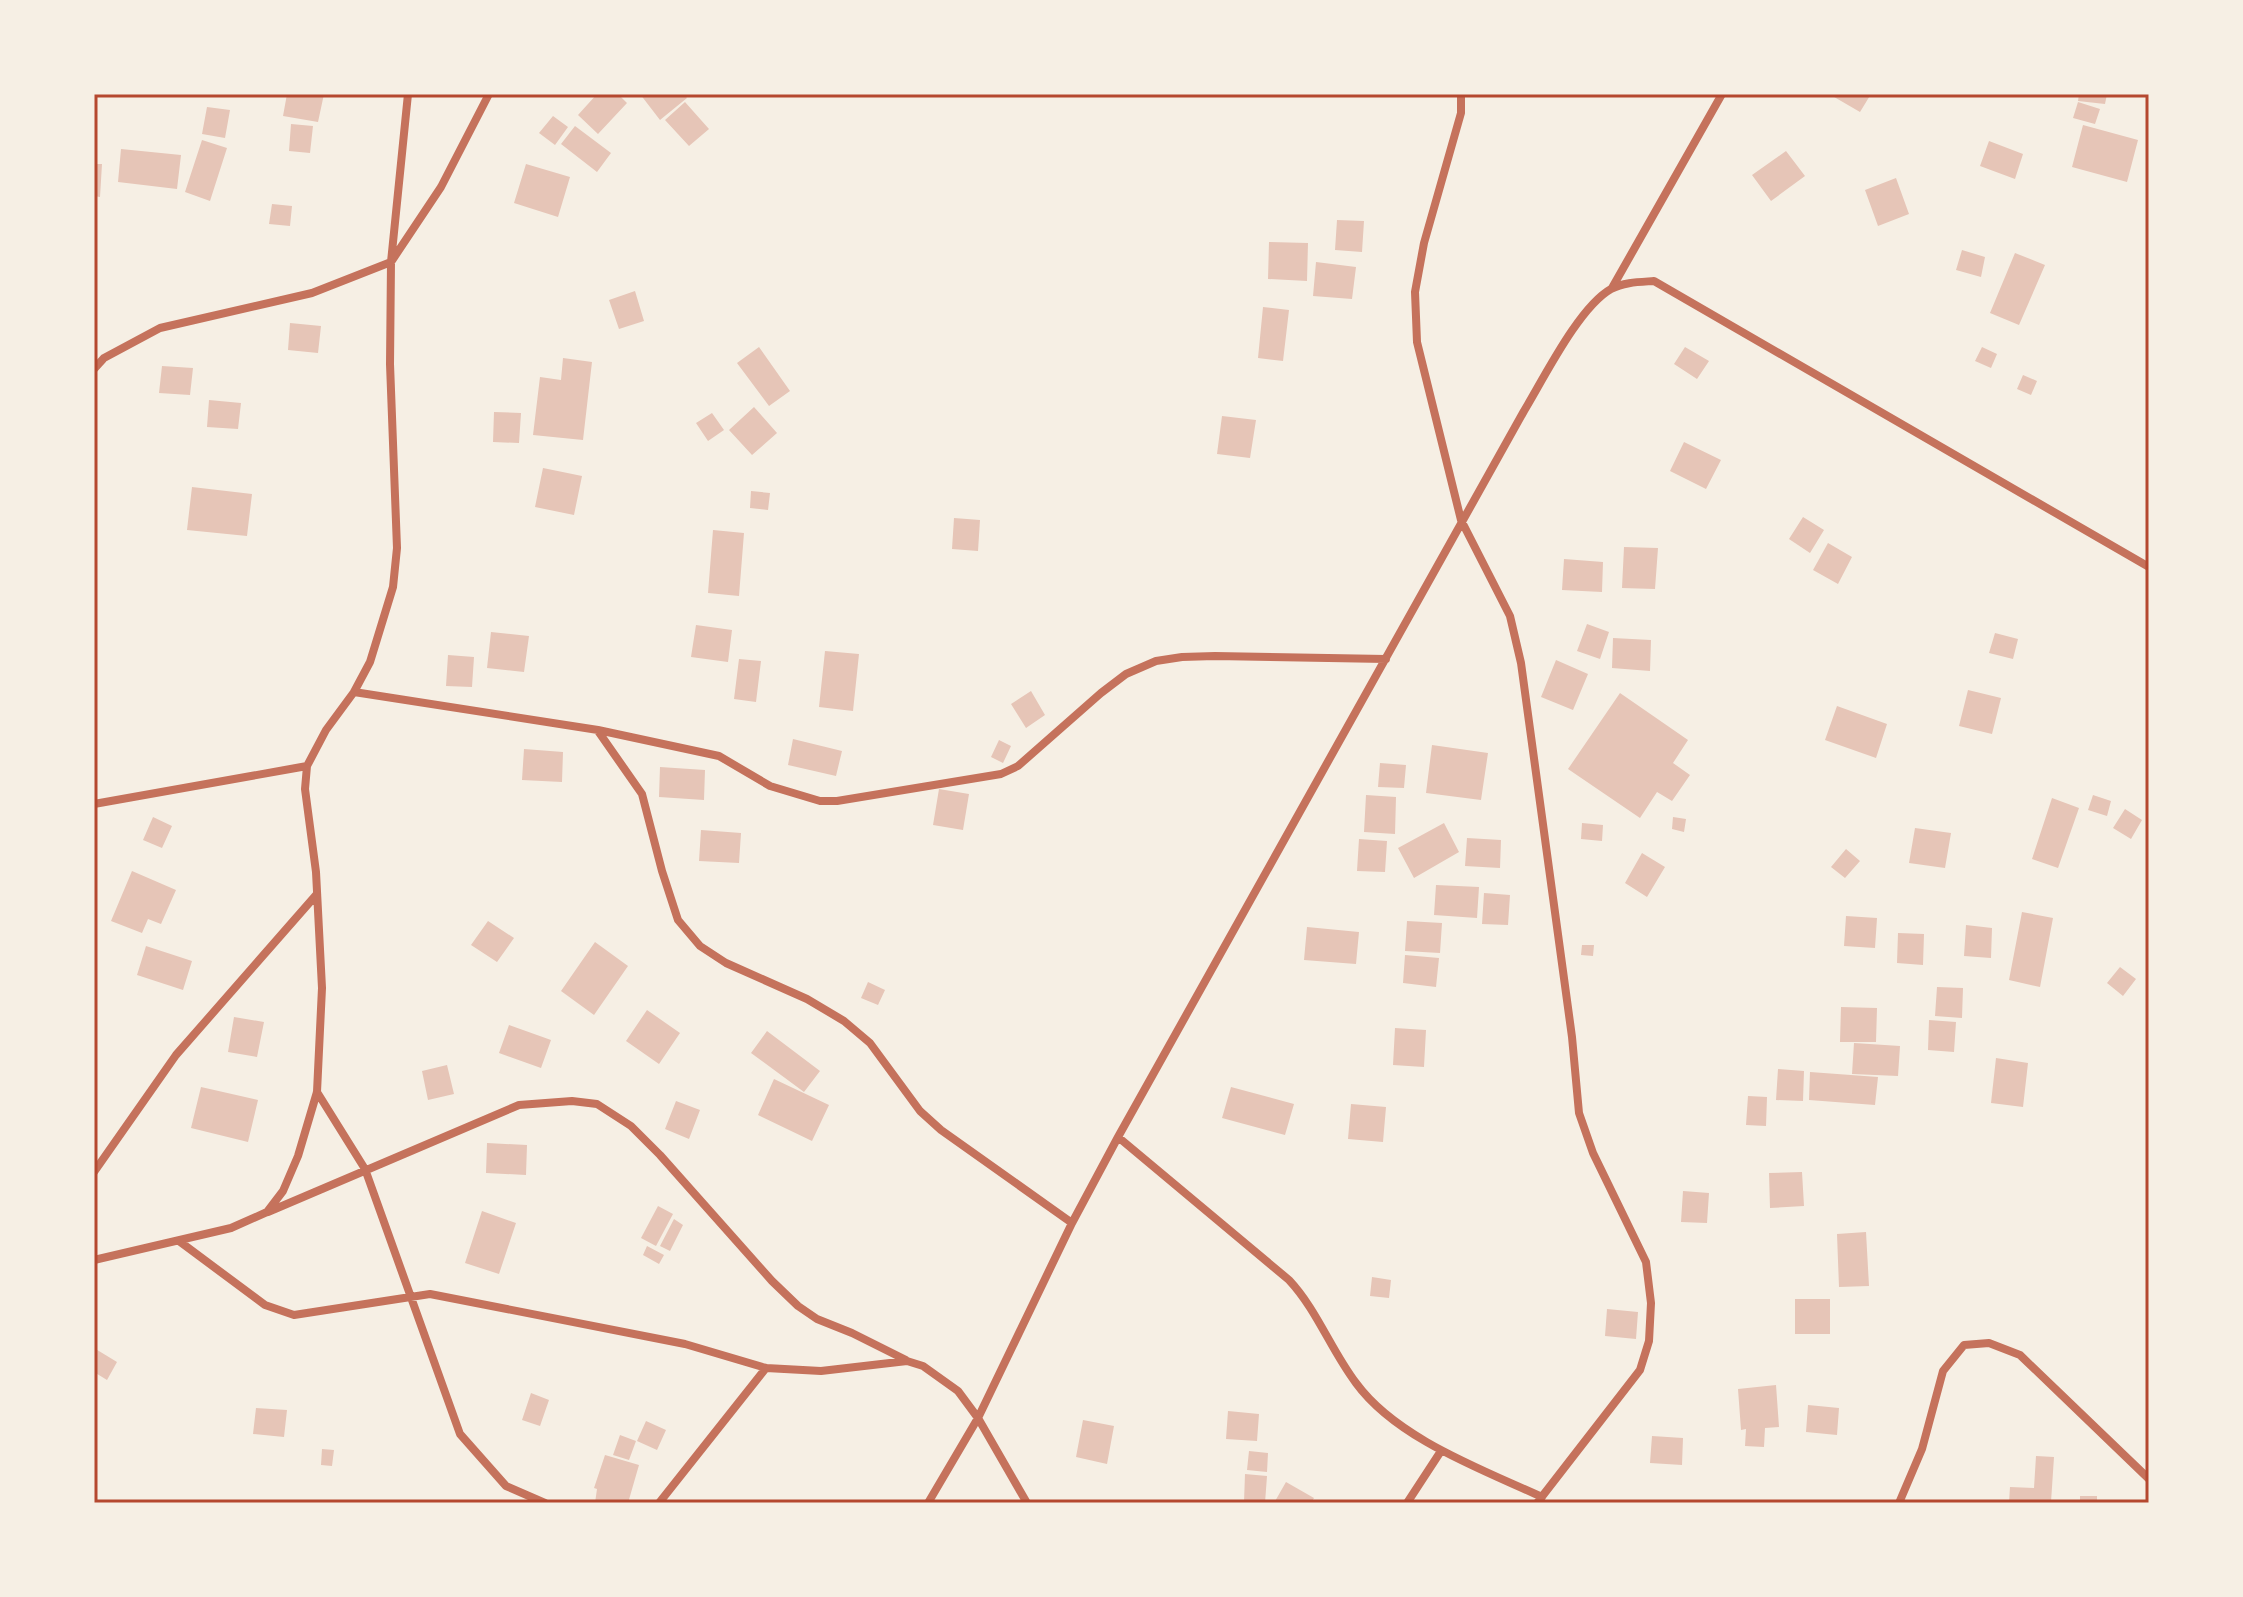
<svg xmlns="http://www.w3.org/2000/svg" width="2243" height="1597" viewBox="0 0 2243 1597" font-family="Inter,sans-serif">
<rect width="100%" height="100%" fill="#f6efe4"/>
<path fill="#e6c5b7" d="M 287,94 L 324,94 L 318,122 L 283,116 Z
M 597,94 L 618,94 L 627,103 L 598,134 L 578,115 Z
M 640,94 L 684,94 L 687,98 L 660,120 Z
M 1829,94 L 1871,94 L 1860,112 Z
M 2079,94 L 2107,94 L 2105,104 L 2078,101 Z
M 685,102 L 709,129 L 689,146 L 665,120 Z
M 2078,102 L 2100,109 L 2095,124 L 2073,118 Z
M 207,107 L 230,110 L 225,138 L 202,134 Z
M 553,116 L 568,127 L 555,145 L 539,133 Z
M 291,124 L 313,126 L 310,153 L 289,151 Z
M 2083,125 L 2138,140 L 2127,182 L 2072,167 Z
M 575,126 L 611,153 L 597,172 L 561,144 Z
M 202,140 L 227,148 L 210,201 L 185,192 Z
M 1989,141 L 2023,154 L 2015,179 L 1980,166 Z
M 121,149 L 181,155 L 177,189 L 118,182 Z
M 1786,151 L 1805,176 L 1771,201 L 1752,175 Z
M 94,164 L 102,164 L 100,197 L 94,196 Z
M 526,164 L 570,177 L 558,217 L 514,203 Z
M 1896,178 L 1909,214 L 1878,226 L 1865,190 Z
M 272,204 L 292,206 L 290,226 L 269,224 Z
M 1337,220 L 1364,221 L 1362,252 L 1335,250 Z
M 1269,242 L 1308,243 L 1307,281 L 1268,279 Z
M 1962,250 L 1985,257 L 1981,277 L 1956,270 Z
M 2015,253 L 2045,265 L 2019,325 L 1990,313 Z
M 1316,262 L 1356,267 L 1352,299 L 1313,296 Z
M 635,291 L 644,321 L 619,329 L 609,300 Z
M 1263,307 L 1289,310 L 1283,361 L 1258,358 Z
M 290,323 L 321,326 L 318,353 L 288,350 Z
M 759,347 L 790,391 L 769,406 L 737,363 Z
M 1685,347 L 1709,361 L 1697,379 L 1674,364 Z
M 1982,347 L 1997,354 L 1991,368 L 1975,361 Z
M 563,358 L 592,362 L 583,440 L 533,435 L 540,377 L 561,380 Z
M 162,366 L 193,368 L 190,395 L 159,393 Z
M 2023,375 L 2037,381 L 2031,395 L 2017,389 Z
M 209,400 L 241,403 L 238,429 L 207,427 Z
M 754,407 L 777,433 L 752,455 L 729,430 Z
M 494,412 L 521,413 L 519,443 L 493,442 Z
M 712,413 L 724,430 L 708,441 L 696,423 Z
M 1222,416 L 1256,420 L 1250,458 L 1217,454 Z
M 1684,442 L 1721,460 L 1706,489 L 1670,471 Z
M 543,468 L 582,476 L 574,515 L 535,507 Z
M 192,487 L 252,494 L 247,536 L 187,530 Z
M 751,491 L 770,493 L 768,510 L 750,508 Z
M 1803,517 L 1824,530 L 1810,553 L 1789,539 Z
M 954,518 L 980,520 L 978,551 L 952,549 Z
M 713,530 L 744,533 L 739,596 L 708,593 Z
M 1828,543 L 1852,557 L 1838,584 L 1813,570 Z
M 1624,547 L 1658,548 L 1655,589 L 1622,588 Z
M 1564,559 L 1603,562 L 1602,592 L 1562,590 Z
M 1587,624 L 1609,632 L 1600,659 L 1577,651 Z
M 696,625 L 732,630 L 728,662 L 691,657 Z
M 491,632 L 529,636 L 524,672 L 487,668 Z
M 1995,633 L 2018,639 L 2013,659 L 1989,653 Z
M 1613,638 L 1651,640 L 1650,671 L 1612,668 Z
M 825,651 L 859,654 L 853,711 L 819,707 Z
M 448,655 L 474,657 L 472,687 L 446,686 Z
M 739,659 L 761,661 L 756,702 L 734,699 Z
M 1556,660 L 1588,674 L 1573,710 L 1541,697 Z
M 1968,690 L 2001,698 L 1992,734 L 1959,726 Z
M 1031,691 L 1045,715 L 1026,728 L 1011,704 Z
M 1620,693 L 1688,740 L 1673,763 L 1690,775 L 1672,801 L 1657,792 L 1640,818 L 1568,769 Z
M 1837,706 L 1887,724 L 1876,758 L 1825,740 Z
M 793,739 L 842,751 L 836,776 L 788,765 Z
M 999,740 L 1011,746 L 1003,763 L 991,757 Z
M 1432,745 L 1488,753 L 1481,800 L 1426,793 Z
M 524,749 L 563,752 L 562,782 L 522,780 Z
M 1380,763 L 1406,765 L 1404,788 L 1378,787 Z
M 660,767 L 705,770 L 704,800 L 659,797 Z
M 939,789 L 969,794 L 963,830 L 933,825 Z
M 1366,795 L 1396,797 L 1395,834 L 1364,832 Z
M 2093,795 L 2111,801 L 2107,816 L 2088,810 Z
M 2052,798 L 2079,808 L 2058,868 L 2032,859 Z
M 2125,809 L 2142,820 L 2131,839 L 2113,828 Z
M 153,817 L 172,826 L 162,848 L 143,840 Z
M 1673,817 L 1686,819 L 1684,832 L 1672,829 Z
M 1444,823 L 1459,852 L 1414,878 L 1398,848 Z
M 1582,823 L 1603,825 L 1602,841 L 1581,839 Z
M 1915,828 L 1951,833 L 1945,868 L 1909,863 Z
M 701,830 L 741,833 L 739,863 L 699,861 Z
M 1467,838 L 1501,840 L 1500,868 L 1465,866 Z
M 1359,839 L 1387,841 L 1385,872 L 1357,871 Z
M 1846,849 L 1860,861 L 1845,878 L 1831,867 Z
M 1642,853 L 1665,867 L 1647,897 L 1625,883 Z
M 132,871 L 176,890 L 161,924 L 148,919 L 142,933 L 111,921 Z
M 1436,885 L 1479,887 L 1477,918 L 1434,915 Z
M 1484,893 L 1510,895 L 1508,925 L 1482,924 Z
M 2022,912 L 2053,918 L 2040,987 L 2009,980 Z
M 1846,916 L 1877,918 L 1875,948 L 1844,946 Z
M 488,921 L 514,938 L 497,962 L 471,945 Z
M 1407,921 L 1442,923 L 1440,953 L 1405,951 Z
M 1966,925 L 1992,928 L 1991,958 L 1964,956 Z
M 1307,927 L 1359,932 L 1356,964 L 1304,960 Z
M 1898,933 L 1924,934 L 1923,965 L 1897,963 Z
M 595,942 L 628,966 L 594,1015 L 561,991 Z
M 1582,945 L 1594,945 L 1593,956 L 1581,955 Z
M 146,946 L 192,961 L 183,990 L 137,975 Z
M 1405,955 L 1439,958 L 1436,987 L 1403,983 Z
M 2120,967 L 2136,979 L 2123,996 L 2107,983 Z
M 868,982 L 885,990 L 878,1005 L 861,998 Z
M 1937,987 L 1963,988 L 1962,1018 L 1935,1016 Z
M 1841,1007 L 1877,1008 L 1876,1042 L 1840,1042 Z
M 647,1010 L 680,1033 L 659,1064 L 626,1041 Z
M 234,1017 L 264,1022 L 257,1057 L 228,1052 Z
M 1929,1020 L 1956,1022 L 1954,1052 L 1928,1050 Z
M 509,1025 L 551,1040 L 541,1068 L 499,1053 Z
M 1395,1028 L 1426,1030 L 1424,1067 L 1393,1065 Z
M 767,1031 L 820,1071 L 804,1092 L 751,1053 Z
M 1854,1043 L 1900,1046 L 1898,1076 L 1852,1074 Z
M 1996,1058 L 2028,1063 L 2023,1107 L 1991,1103 Z
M 447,1065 L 454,1094 L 428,1100 L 422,1071 Z
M 1778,1069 L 1804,1071 L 1803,1101 L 1776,1100 Z
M 1810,1072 L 1878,1077 L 1875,1105 L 1809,1100 Z
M 774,1079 L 829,1105 L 812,1141 L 758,1115 Z
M 201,1087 L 258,1100 L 248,1142 L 191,1128 Z
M 1231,1087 L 1294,1104 L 1285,1135 L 1222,1118 Z
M 1748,1096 L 1767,1097 L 1766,1126 L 1746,1125 Z
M 676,1101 L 700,1110 L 689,1139 L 665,1129 Z
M 1351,1104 L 1386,1107 L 1383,1142 L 1348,1139 Z
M 487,1143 L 527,1145 L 526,1175 L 486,1173 Z
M 1802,1172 L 1804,1206 L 1770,1208 L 1769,1173 Z
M 1683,1191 L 1709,1193 L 1707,1223 L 1681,1222 Z
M 658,1206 L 673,1214 L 656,1246 L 641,1238 Z
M 482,1211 L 516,1223 L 499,1274 L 465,1263 Z
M 674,1219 L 683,1225 L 670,1251 L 660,1246 Z
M 1866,1232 L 1869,1286 L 1839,1287 L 1837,1234 Z
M 647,1246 L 664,1255 L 659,1264 L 643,1255 Z
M 1372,1277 L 1391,1280 L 1389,1298 L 1370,1296 Z
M 1795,1299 L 1830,1299 L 1830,1334 L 1795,1334 Z
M 1607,1309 L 1638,1312 L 1636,1339 L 1605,1336 Z
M 94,1348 L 117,1362 L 107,1380 L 94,1372 Z
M 1776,1385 L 1779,1427 L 1765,1428 L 1764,1447 L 1745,1446 L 1746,1429 L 1741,1430 L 1738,1389 Z
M 531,1393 L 549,1400 L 540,1426 L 522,1420 Z
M 1808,1405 L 1839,1408 L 1837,1435 L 1806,1432 Z
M 256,1408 L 287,1410 L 284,1437 L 253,1434 Z
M 1228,1411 L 1259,1414 L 1257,1441 L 1226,1439 Z
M 1083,1420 L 1114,1426 L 1107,1464 L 1076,1457 Z
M 646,1421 L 666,1430 L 657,1450 L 637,1441 Z
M 620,1435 L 636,1441 L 629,1460 L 613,1455 Z
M 1652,1436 L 1683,1438 L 1682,1465 L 1650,1463 Z
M 322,1449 L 334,1450 L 332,1466 L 321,1465 Z
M 1249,1451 L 1268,1453 L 1267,1472 L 1247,1470 Z
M 605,1455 L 639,1465 L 628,1503 L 595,1503 L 597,1489 L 594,1488 Z
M 2036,1456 L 2054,1457 L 2051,1502 L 2009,1503 L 2010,1487 L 2034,1488 Z
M 1245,1474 L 1267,1476 L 1265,1503 L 1244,1502 Z
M 1286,1482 L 1314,1498 L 1311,1503 L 1274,1503 Z
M 2080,1496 L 2097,1496 L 2097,1503 L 2080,1503 Z"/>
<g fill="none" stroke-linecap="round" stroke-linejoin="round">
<path stroke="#c5725c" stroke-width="8" d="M 1461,94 L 1461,113 L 1424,243 L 1415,292 L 1417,342 L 1461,520 L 1510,616 L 1521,663 L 1572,1037 L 1579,1113 L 1593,1153 L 1646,1262 L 1651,1303 L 1649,1341 L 1640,1370 L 1537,1503
M 1612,288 L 1722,94
M 94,369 L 104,358 L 160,328 L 312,293 L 391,262 L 441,187 L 489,94
M 354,692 L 598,730 L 719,756 L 770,786 L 820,801 L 837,801 L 1001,774 L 1018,766 L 1101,693 L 1126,674 L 1156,661 L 1182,657 L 1215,656 L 1386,659
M 598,731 L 642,794 L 662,871 L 678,920 L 700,946 L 726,963 L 807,999 L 844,1021 L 870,1043 L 920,1111 L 941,1130 L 1072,1223
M 94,804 L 307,766
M 317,1092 L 365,1169 L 460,1434 L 506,1486 L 545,1503
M 1118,1137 L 1289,1280 C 1317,1310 1331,1350 1356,1383 C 1396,1438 1481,1469 1542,1497
M 94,1172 L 176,1055 L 317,894
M 268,1212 L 519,1105 L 572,1101 L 597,1104 L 631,1126 L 660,1155 L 772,1281 L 798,1306 L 817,1319 L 852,1333 L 906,1360
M 179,1241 L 265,1305 L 294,1315 L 430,1294 L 685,1344 L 766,1368 L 821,1371 L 907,1361 L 923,1366 L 958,1391 L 978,1418 L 1027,1503
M 94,1260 L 231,1228 L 267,1212 L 283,1191 L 298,1156 L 317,1092 L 322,988 L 316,872 L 305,789 L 307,766 L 326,730 L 354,692 L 370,662 L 393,587 L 397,548 L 390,364 L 391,262 L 408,94
M 659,1503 L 766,1368
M 928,1503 L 978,1418 L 1072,1223 L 1118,1137 L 1524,411 C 1544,378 1579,307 1611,289 C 1624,282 1640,282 1654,281 L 2149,567
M 1407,1503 L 1441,1451
M 1899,1503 L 1922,1449 L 1943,1371 L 1964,1345 L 1989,1343 L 2020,1355 L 2149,1479"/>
</g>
<rect width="2243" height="1597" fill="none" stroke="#f6efe4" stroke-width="192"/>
<rect x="96" y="96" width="2051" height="1405" fill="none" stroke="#b5482f" stroke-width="3"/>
</svg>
